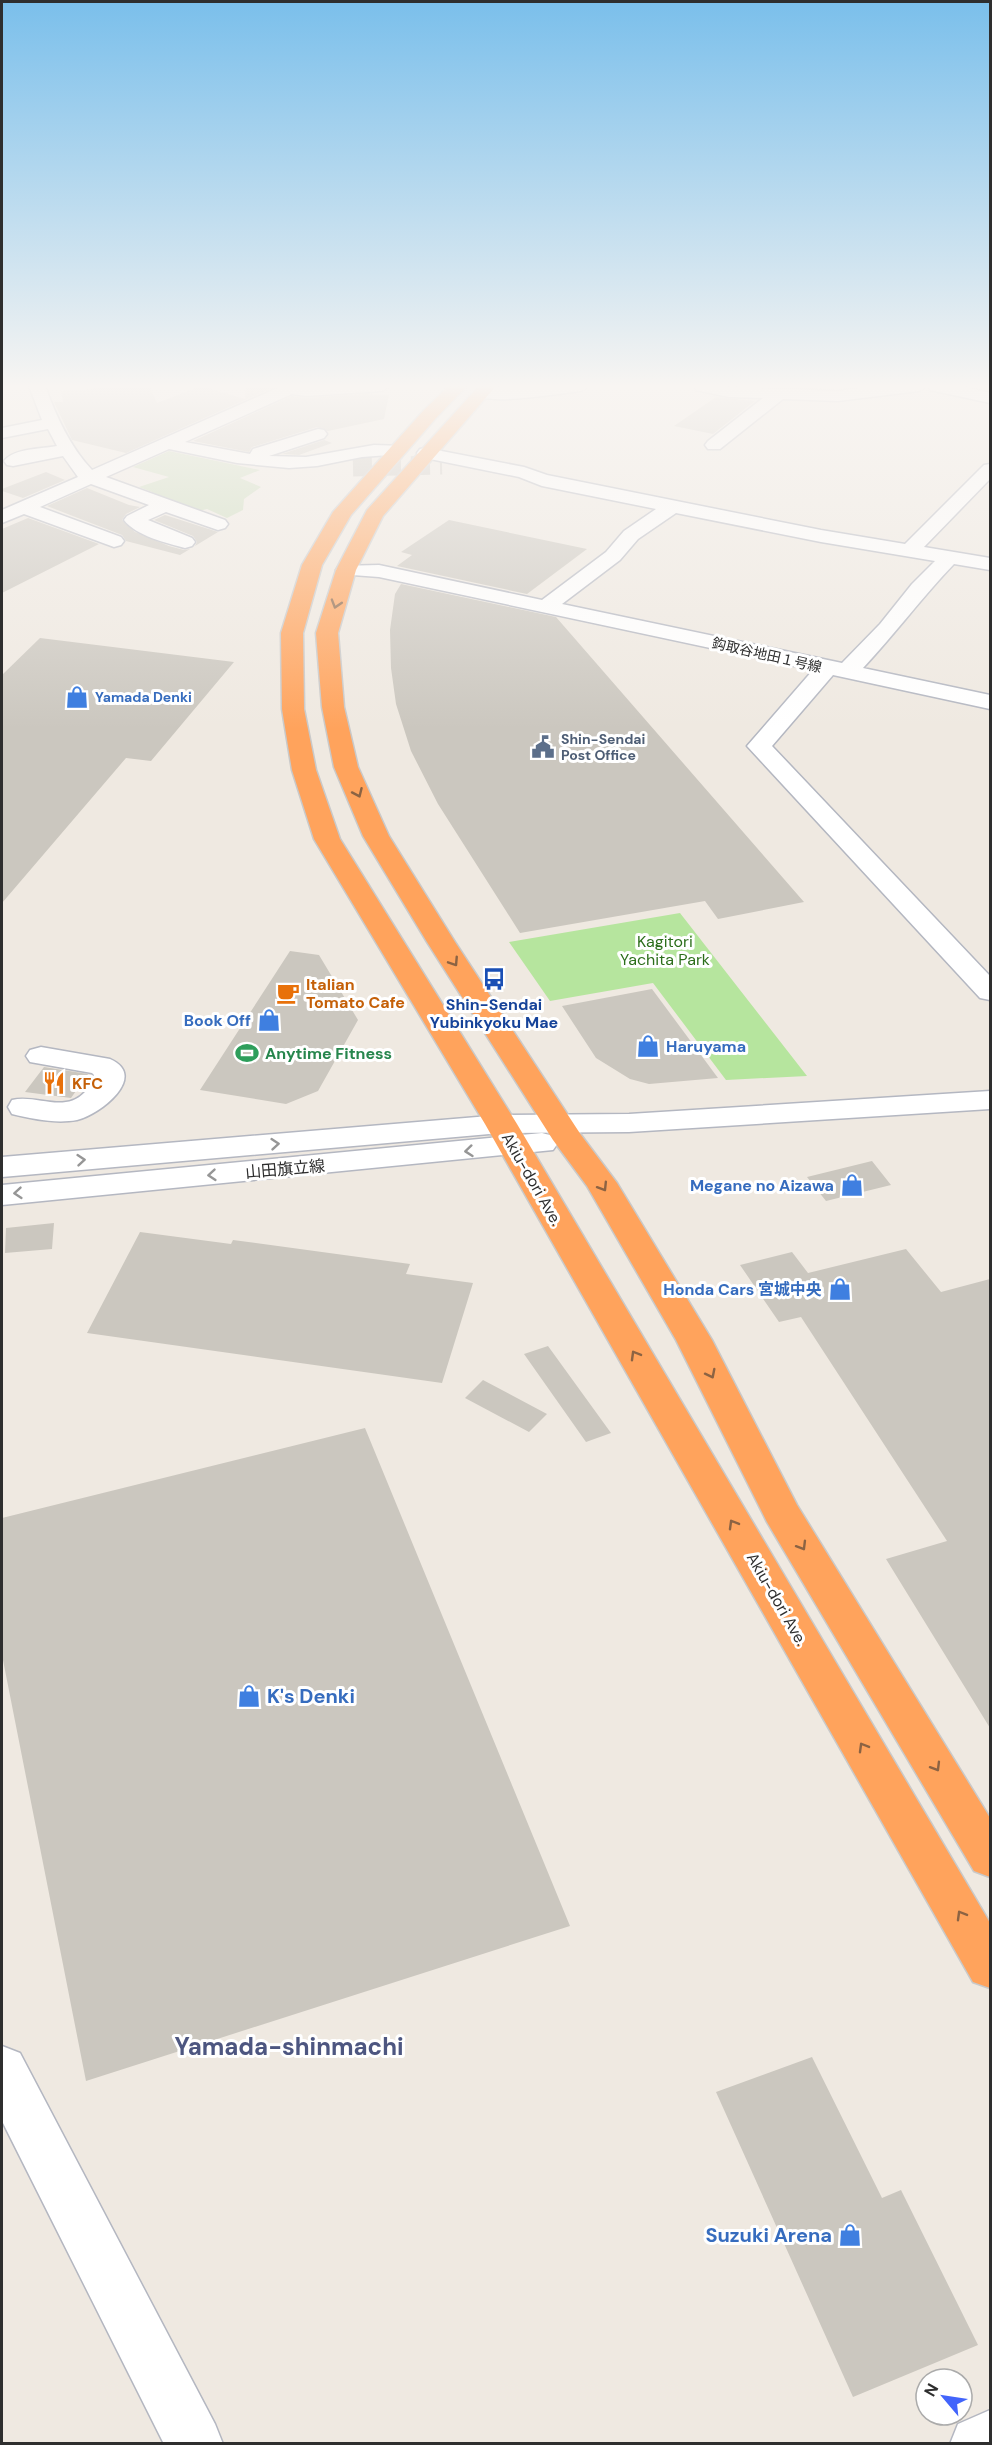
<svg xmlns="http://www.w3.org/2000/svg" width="992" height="2445" viewBox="0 0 992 2445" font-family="'DM Sans','Noto Sans JP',sans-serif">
<rect width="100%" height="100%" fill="#efe9e1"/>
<path fill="#b6e59e" d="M 680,913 L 807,1076 L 726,1080 L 653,983 L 550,1001 L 509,942 Z"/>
<path fill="#c8d9b8" d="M 169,451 L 260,470 L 240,478 L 261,487 L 244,499 L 243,510 L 227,518 L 207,509 L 195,512 L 147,494 L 152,492 L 139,487 L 169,477 L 133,467 Z"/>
<path fill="#cbc7bf" d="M 133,386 L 149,386 L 157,403 L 201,386 L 245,399 L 246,386 L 276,386 L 126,453 L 72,440 L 54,402 L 63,402 L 61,391 Z
M 364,394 L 389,395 L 384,419 L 328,431 L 317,427 L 252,447 L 249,452 L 193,441 L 292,396 L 306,398 Z
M 716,397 L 755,401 L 713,434 L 674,426 Z
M 324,440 L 332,443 L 299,455 L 282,454 Z
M 46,472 L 65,480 L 23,498 L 2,491 L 2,489 Z
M 87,488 L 129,505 L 140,507 L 126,514 L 122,520 L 135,532 L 169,546 L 184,550 L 190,549 L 180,555 L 126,541 L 122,535 L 47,506 Z
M 165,515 L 218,532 L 195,546 L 197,542 L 193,536 L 154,520 Z
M 28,518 L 99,544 L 2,593 L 2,529 Z
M 449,520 L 587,549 L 527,594 L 397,566 L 412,555 L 401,552 Z
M 401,584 L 556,617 L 804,902 L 718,919 L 705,901 L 520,933 L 438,804 L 411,751 L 396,704 L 391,668 L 390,630 L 395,594 Z
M 40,638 L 234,662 L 151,761 L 126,758 L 2,903 L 2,675 Z
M 290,951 L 319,955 L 358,1020 L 318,1091 L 286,1104 L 200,1090 Z
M 652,989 L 718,1078 L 649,1084 L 630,1079 L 596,1058 L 562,1006 Z
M 44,1067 L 88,1074 L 71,1098 L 25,1092 Z
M 872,1161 L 891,1185 L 826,1201 L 807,1177 Z
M 54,1223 L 52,1249 L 5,1253 L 6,1228 Z
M 140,1232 L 231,1244 L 233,1240 L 410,1264 L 406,1274 L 473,1283 L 442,1383 L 87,1333 Z
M 906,1249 L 941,1292 L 990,1279 L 990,1728 L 886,1559 L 947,1541 L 801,1317 L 779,1322 L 740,1265 L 792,1252 L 808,1273 Z
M 548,1346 L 611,1433 L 586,1442 L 524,1354 Z
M 483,1380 L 547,1414 L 529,1432 L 465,1398 Z
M 365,1428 L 570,1926 L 86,2081 L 2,1655 L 2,1518 Z
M 812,2057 L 882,2198 L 901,2190 L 978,2345 L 853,2397 L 716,2092 Z"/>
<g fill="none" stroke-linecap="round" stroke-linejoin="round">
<path stroke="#c8c4bd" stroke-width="19" stroke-dasharray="19 10" stroke-linecap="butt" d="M 353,467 L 442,465"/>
<g stroke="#b4b7c1" stroke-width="3">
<path id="minor" d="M 29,386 L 45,386 C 56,416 70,447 92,470 L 282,386 L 390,386 L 382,391 L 306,396 L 292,394 L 185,442 L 250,454 L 253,449 L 318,429 L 324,430 L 327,434 L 324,438 L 269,456 L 306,457 L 374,445 L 403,446 L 406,450 L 403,454 L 362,457 L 317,466 L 289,468 L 237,463 L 169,449 L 106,477 L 225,520 L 228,524 L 225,528 L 218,530 L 166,512 L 148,520 L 192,538 L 195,542 L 192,546 L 185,548 C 167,543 136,536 124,520 L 127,516 L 149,505 L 91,484 L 40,507 L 121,537 L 124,541 L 121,545 L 114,547 L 24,514 L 2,523 L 2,510 L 78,477 L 63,456 L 13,466 L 7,465 L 4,461 C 14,448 42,449 57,446 L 48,429 L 2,438 L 2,428 L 42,420 Z
M 528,386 L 589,386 L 581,391 C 562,393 483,407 473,393 L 481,388 Z
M 694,386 L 838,391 L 876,386 L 927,386 L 919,391 L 838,401 L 783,399 L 720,449 L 708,449 L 705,445 L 708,441 L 763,398 L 729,397 L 696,390 Z
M 928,386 L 960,386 L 990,393 L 990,403 L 930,390 Z
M 426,448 L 524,467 L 547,475 L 821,530 L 905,544 L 984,465 L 990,464 L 990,479 L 924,547 L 990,558 L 990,570 L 954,564 C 922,597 895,634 863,668 L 990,695 L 990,709 L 833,675 L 772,746 L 990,976 L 990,1000 L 980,998 L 747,746 L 813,670 L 379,577 L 339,574 L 336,570 L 339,566 L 379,565 L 542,600 L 606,552 L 624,531 L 656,509 L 542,486 L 519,477 L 420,457 L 417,453 L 420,449 ZM 676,513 L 821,542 L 935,561 L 912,584 L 880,624 L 842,663 L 562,604 L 620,560 L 638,539 Z
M 41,1047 L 110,1059 C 149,1076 100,1115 77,1120 C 56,1124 33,1119 12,1114 L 8,1107 L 12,1100 C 37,1094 64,1114 85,1092 C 90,1087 94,1083 94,1075 L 92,1073 L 30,1062 L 26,1056 L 30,1050 Z
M 990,1091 L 990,1109 L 629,1132 L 501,1133 L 2,1177 L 2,1157 L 501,1115 L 629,1114 Z
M 542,1133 L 553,1136 L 558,1143 L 553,1150 L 2,1205 L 2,1185 Z
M 2,2046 L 20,2053 L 215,2424 L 223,2444 L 164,2444 L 2,2121 Z
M 990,2410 L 990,2444 L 950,2444 L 958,2424 Z"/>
</g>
<g stroke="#c9c9c9" stroke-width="3">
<path id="highway" d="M 449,386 L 467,386 L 436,418 L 351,515 L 322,565 L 303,633 L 304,709 L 316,770 L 340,839 L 517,1124 L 990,1923 L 990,1988 L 973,1982 L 485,1124 L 314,839 L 292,770 L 282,709 L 281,633 L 302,565 L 333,512 L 424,410 Z
M 479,386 L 496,386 L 383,516 L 356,570 L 338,633 L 344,707 L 358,767 L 389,836 L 455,942 L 581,1135 L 617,1183 L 712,1340 L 797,1505 L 990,1818 L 990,1877 L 974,1871 L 767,1522 L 676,1340 L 587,1186 L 553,1140 L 427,942 L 363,836 L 334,767 L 322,707 L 316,633 L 336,570 L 367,510 Z"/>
</g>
<use href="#minor" fill="#fff" fill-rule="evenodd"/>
<use href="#highway" fill="#ffa35c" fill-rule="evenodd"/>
</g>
<defs><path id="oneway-chevron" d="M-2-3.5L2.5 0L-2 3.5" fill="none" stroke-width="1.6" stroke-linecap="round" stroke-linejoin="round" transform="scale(1.5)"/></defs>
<g stroke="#8c6343">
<use href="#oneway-chevron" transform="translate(336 604) rotate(107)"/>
<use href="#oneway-chevron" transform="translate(358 793) rotate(66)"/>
<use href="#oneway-chevron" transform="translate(454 962) rotate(57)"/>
<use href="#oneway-chevron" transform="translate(603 1187) rotate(58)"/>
<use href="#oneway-chevron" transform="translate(635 1355) rotate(-120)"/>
<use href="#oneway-chevron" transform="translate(711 1374) rotate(63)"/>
<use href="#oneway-chevron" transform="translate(733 1524) rotate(-120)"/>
<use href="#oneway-chevron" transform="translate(802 1546) rotate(59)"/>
<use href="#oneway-chevron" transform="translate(863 1747) rotate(-120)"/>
<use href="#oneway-chevron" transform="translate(936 1767) rotate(59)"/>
<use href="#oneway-chevron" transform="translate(961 1915) rotate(-120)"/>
</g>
<g stroke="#969696">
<use href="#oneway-chevron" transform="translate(275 1144) rotate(-5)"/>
<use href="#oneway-chevron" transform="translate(469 1151) rotate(174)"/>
<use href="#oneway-chevron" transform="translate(81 1160) rotate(-5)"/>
<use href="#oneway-chevron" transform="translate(212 1175) rotate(175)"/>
<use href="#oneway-chevron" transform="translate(18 1193) rotate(175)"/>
</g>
<linearGradient id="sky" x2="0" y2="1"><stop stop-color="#7abfeb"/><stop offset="0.53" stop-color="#f8f5f2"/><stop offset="1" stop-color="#f8f5f2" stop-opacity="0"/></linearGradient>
<rect width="992" height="729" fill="url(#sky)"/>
<defs>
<g id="shop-bare" transform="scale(1.8)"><path d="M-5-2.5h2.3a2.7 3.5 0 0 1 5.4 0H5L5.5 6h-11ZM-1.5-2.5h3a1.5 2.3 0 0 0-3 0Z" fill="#3f7fe0" stroke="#fff" stroke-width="2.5" paint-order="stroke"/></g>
<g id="civic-bare" transform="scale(1.8)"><path d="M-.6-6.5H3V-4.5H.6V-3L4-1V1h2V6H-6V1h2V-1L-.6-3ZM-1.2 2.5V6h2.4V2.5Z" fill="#5c6f8a" stroke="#fff" stroke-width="2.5" paint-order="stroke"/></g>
<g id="bus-bare" transform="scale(1.8)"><path d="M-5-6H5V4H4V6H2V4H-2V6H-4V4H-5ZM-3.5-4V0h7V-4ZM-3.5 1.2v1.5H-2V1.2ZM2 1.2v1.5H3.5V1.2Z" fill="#1a4fb4" stroke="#fff" stroke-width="2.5" paint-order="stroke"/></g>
<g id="cafe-bare" transform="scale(1.8)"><path d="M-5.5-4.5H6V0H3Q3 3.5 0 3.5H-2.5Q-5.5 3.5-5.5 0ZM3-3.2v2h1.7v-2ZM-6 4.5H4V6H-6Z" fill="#e8710a" stroke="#fff" stroke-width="2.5" paint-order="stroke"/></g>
<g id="stadium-bare" transform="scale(1.8)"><path d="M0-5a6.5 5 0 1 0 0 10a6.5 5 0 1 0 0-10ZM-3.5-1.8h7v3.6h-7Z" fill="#2e9e5b" stroke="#fff" stroke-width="2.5" paint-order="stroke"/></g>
<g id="restaurant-bare" transform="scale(1.8)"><path d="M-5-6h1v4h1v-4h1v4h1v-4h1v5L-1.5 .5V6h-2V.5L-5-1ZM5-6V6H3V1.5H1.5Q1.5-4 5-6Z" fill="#e8710a" stroke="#fff" stroke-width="2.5" paint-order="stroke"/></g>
</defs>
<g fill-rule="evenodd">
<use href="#shop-bare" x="77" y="697"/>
<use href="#civic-bare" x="543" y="747"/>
<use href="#bus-bare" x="494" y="979"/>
<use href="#cafe-bare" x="288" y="993"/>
<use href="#shop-bare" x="269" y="1020"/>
<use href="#shop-bare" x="648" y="1046"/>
<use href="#stadium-bare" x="247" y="1053"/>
<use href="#restaurant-bare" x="54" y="1083"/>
<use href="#shop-bare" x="852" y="1185"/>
<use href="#shop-bare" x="840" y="1289"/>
<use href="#shop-bare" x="249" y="1696"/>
<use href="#shop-bare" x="850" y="2235"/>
</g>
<g text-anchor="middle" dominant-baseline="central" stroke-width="6" stroke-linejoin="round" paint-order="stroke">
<g font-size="14" fill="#2e2e2e" stroke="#fff">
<text transform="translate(767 655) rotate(13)">鈎取谷地田１号線</text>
</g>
<g font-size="14" font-weight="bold" fill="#366cbe" stroke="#fff" text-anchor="start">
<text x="95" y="697">Yamada Denki</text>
</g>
<g font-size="14" font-weight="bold" fill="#4e5e75" stroke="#fff" text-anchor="start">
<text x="561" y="739">Shin-Sendai<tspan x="561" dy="16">Post Office</tspan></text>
</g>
<g font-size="16" fill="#2c6e1b" stroke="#fff">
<text x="665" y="941">Kagitori<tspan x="665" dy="18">Yachita Park</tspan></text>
</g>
<g font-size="16" font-weight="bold" fill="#c56008" stroke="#fff" text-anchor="start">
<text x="306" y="984">Italian<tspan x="306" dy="18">Tomato Cafe</tspan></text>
<text x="72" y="1083">KFC</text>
</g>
<g font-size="16" font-weight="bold" fill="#164399" stroke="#fff">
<text x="494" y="1004">Shin-Sendai<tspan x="494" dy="18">Yubinkyoku Mae</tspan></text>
</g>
<g font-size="16" font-weight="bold" fill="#366cbe" stroke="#fff" text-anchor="end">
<text x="251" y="1020">Book Off</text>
<text x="666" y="1046" text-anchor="start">Haruyama</text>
<text x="834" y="1185">Megane no Aizawa</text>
<text x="822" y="1289">Honda Cars 宮城中央</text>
</g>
<g font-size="16" font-weight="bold" fill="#27864d" stroke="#fff" text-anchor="start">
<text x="265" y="1053">Anytime Fitness</text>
</g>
<g font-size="16" fill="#2e2e2e" stroke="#fff">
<text transform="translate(285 1169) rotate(-5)">山田旗立線</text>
<text transform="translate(532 1179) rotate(60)">Akiu-dori Ave.</text>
<text transform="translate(777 1599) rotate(60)">Akiu-dori Ave.</text>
</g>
<g font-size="20" font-weight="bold" fill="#366cbe" stroke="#fff" text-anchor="start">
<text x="267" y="1696">K's Denki</text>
<text x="832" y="2235" text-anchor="end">Suzuki Arena</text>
</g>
<g font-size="24" font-weight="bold" fill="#4d5680" stroke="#fff">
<text x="289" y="2046">Yamada-shinmachi</text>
</g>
</g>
<rect width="992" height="2445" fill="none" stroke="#2e2e2e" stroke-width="6"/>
<g transform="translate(944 2397) rotate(299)"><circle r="28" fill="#ffffff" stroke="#ababab" stroke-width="1.5"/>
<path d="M0-4.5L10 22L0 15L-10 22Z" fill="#4264fb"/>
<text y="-9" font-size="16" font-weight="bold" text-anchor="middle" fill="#2e2e2e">N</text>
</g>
</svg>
